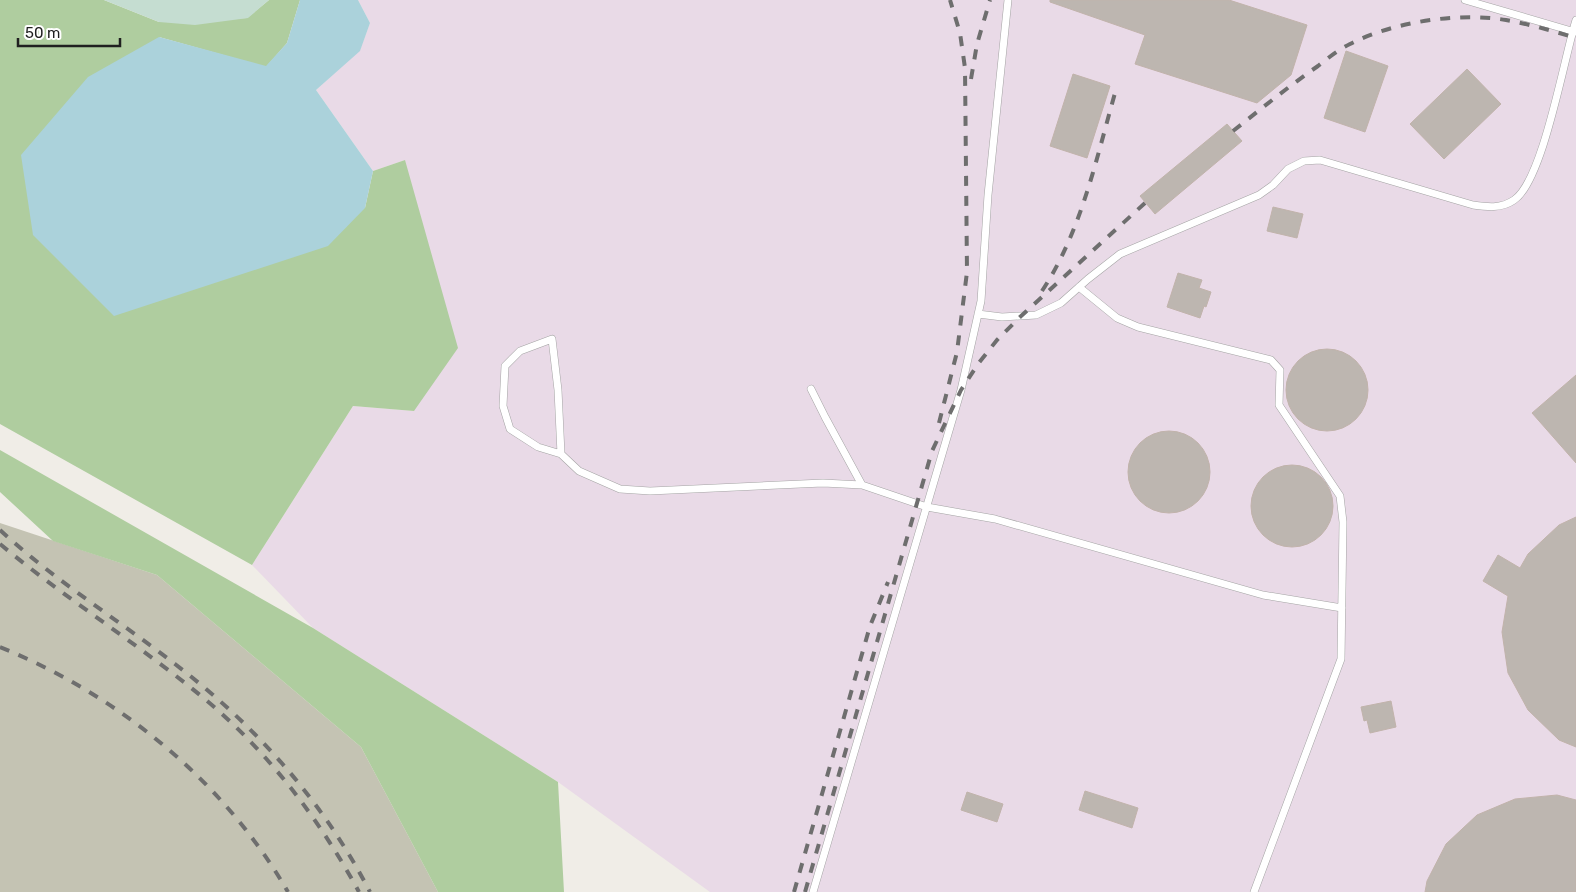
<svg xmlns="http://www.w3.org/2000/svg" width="1576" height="892" viewBox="0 0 1576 892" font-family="Rubik,sans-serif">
<rect width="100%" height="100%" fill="#f0ede7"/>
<path fill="#e9dae7" d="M 358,0 L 1576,0 L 1576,892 L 710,892 L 558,782 L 313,628 L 252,565 L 353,406 L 414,411 L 405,160 L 373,171 L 316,90 L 360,50 L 370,23 Z"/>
<path fill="#c4c3b3" d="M 0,523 L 157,575 L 361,747 L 438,892 L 0,892 Z"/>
<path fill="#afcd9f" d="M 0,0 L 104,0 L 159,22 L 247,18 L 269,0 L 300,0 L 287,43 L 266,67 L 159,37 L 365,208 L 373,171 L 405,160 L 458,348 L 414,411 L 353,406 L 252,565 L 0,424 Z
M 0,450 L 313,628 L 558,782 L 564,892 L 438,892 L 361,747 L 157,575 L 53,541 L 0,492 Z"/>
<path fill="#c5ddd1" d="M 104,0 L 269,0 L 248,18 L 195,25 L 159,22 Z"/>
<path fill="#abd2db" d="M 300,0 L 358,0 L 370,23 L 360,51 L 316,90 L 373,171 L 365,208 L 328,246 L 114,316 L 33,235 L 21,155 L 88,77 L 159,37 L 266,66 L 287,43 Z"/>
<path fill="#bdb6b0" stroke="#c1b3ab" d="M 1050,0 L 1229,0 L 1307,25 L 1291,75 L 1257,103 L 1135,64 L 1145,35 L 1050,2 Z
M 1346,51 L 1388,66 L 1365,132 L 1324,118 Z
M 1467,69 L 1501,104 L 1444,159 L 1410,124 Z
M 1073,74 L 1110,86 L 1087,158 L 1050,146 Z
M 1227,124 L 1242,141 L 1155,214 L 1140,196 Z
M 1273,207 L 1303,214 L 1297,238 L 1267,231 Z
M 1178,273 L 1202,280 L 1199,288 L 1211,292 L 1206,307 L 1204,306 L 1200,318 L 1167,307 Z
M1286 390a41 41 0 1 1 82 0a41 41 0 1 1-82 0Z
M 1576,375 L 1576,463 L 1532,413 Z
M1128 472a41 41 0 1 1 82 0a41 41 0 1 1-82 0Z
M1251 506a41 41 0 1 1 82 0a41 41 0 1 1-82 0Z
M 1576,517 L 1576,747 L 1559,740 L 1528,710 L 1508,673 L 1502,632 L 1508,596 L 1483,581 L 1498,555 L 1520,568 L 1528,554 L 1559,525 Z
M 1391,701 L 1396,727 L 1370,733 L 1367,720 L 1364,721 L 1361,707 Z
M 1085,791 L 1138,808 L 1132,828 L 1079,810 Z
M 967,792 L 1003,804 L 997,822 L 961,810 Z
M 1557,795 L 1576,800 L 1576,892 L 1425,892 L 1427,881 L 1446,844 L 1477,815 L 1515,799 Z"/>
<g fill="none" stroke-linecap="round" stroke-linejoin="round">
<g stroke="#a4a4a4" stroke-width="8">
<path id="service" d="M 1465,0 L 1575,32
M 1079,287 L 1117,318 L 1138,327 L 1271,360 L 1280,370 L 1279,405 L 1340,496 L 1343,522 L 1341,659 L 1254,892
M 978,314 L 1002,317 L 1036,315 L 1061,303 L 1088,279 L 1120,254 L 1259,195 L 1273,185 L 1288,169 L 1304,161 L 1320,160 L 1473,205 C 1487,207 1501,209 1514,200 C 1543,181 1564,58 1576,20
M 811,389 L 825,417 L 862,485 L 927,507 L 995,519 L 1263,595 L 1342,608
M 561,454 L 538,447 L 510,429 L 503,406 L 505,366 L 520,351 L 552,339 L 558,390 L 561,454 L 579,471 L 620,489 L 650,491 L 823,483 L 862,485
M 813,892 L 961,390 L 981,301 L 988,195 L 1008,0"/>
</g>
<use href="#service" stroke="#fff" stroke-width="7"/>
<path stroke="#6e6e6e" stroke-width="4" stroke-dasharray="10 10" stroke-linecap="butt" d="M 971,79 L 977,44 L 990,0
M 1233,131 C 1261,109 1289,86 1318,66 C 1328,58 1338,50 1350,44 C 1393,22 1457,12 1506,20 C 1529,24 1553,31 1576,38
M 1042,291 C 1081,232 1096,160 1115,93
M 939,423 L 957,352 L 967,272 L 965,68 L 960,33 L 950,0
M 0,530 C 54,580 117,619 175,664 C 256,726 323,801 370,892
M 0,544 C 66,599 140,645 206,700 C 269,753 320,820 359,892
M 0,647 C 118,695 224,781 288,892
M 794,892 L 870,626 L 888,582
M 805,892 L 932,451 L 961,390 L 978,364 L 997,340 L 1020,317 L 1145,203"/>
</g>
<path d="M18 38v8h102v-8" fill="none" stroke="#202020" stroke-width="2.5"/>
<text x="25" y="38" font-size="15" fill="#202020" stroke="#ffffff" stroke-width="4" paint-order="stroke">50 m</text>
</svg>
